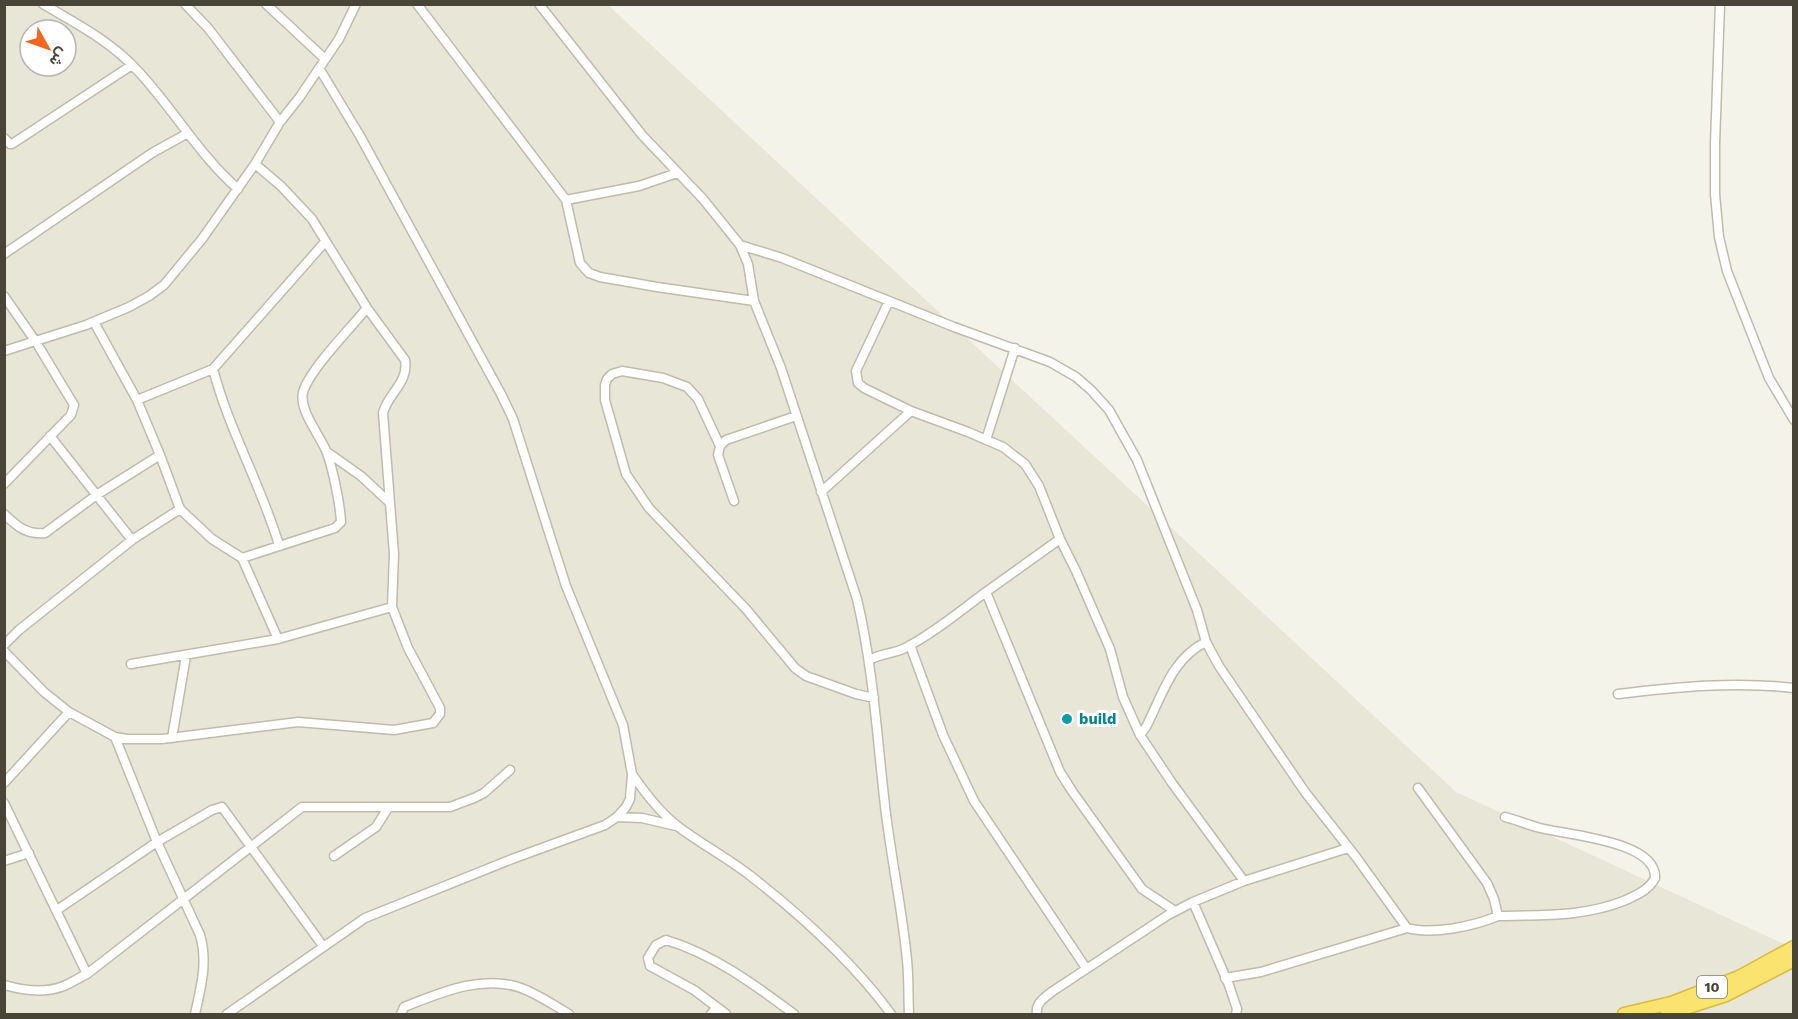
<svg xmlns="http://www.w3.org/2000/svg" width="1798" height="1019" viewBox="0 0 1798 1019" font-family="'Work Sans',Vazirmatn,sans-serif">
<rect width="100%" height="100%" fill="#f4f3e9"/>
<path fill="#e8e6d7" fill-rule="evenodd" d="M 5,4 L 608,5 L 1456,792 L 1784,944 L 1794,938 L 1793,1014 L 5,1014 ZM 30,30 L 66,30 L 66,66 L 30,66 Z"/>
<g fill="none" stroke-linecap="round" stroke-linejoin="round">
<g stroke="#bfbcac" stroke-width="11">
<path id="minor" d="M 43,4 C 77,24 110,41 137,70 C 173,108 198,154 238,189
M 185,4 L 208,28 L 280,122
M 266,4 L 325,59
M 417,4 L 566,200 L 580,263 L 589,273 L 600,277 L 657,287 L 754,301
M 539,4 L 642,135 L 703,199 L 740,245 L 748,264 L 754,301 L 781,368 L 857,599 C 873,667 877,736 885,806 C 891,858 902,908 907,960 C 909,978 908,996 909,1014
M 1720,4 L 1715,144 L 1715,194 L 1719,237 L 1727,271 L 1769,378 L 1794,420
M 4,138 L 10,144 L 12,144 L 132,65
M 566,200 L 639,186 L 677,173
M 740,245 L 782,258 L 954,327 L 1050,362 L 1076,377 L 1091,390 L 1109,410 L 1137,460 L 1197,610 L 1206,642 L 1219,666 L 1305,792 L 1356,857 L 1407,928
M 4,254 L 152,153 L 188,133
M 4,296 L 36,342 L 74,405 L 71,415 L 4,484
M 889,301 L 856,371 L 858,383 L 864,388 L 911,411 L 968,432 L 1003,447 L 1025,464 L 1039,486 L 1060,539 L 1076,571 L 1110,649 L 1123,697 L 1140,735 L 1172,783 L 1244,881
M 367,308 L 405,360 C 409,383 388,393 383,413 L 390,503
M 94,322 L 137,400 L 160,455 L 180,509 L 212,539 L 242,558 L 278,639
M 4,351 L 86,325 L 129,307 L 149,296 L 164,285 L 202,239 L 255,164 L 280,122 L 299,98 L 339,39 L 356,4
M 137,400 L 213,369
M 50,436 L 132,540
M 986,440 L 1015,348
M 720,446 L 698,399 L 687,387 L 663,378 L 622,371 L 612,374 L 607,379 L 605,385 L 605,400 L 626,474 L 649,508 L 746,609 L 795,668 L 806,676 L 856,694 L 874,698
M 821,492 L 911,411
M 734,501 L 718,455 L 720,446 L 726,440 L 796,416
M 4,514 C 17,526 26,535 45,533 L 98,494 L 160,455
M 1060,539 L 986,592 L 1060,772 L 1072,791 L 1142,889 L 1175,911
M 279,545 C 261,485 229,430 213,369 L 325,242
M 242,558 L 335,528 L 341,522 C 340,503 333,470 327,453 C 321,436 296,408 304,389 C 314,365 349,330 367,308 L 312,219 L 281,186 L 255,164
M 4,645 L 19,630 L 132,540 L 180,509
M 910,645 L 943,735 L 974,801 L 1086,968
M 4,651 L 44,692 L 69,712 L 115,737 L 127,739 L 162,739 L 298,722 L 394,730 L 433,723 L 440,714 L 440,708 L 408,648 L 392,607 L 394,554 L 390,503 L 361,476 L 327,452
M 870,660 C 880,653 894,654 905,648 C 934,633 960,611 986,592
M 131,664 L 278,639 L 392,607
M 1618,694 C 1676,687 1735,681 1794,688
M 1140,735 L 1146,727 C 1162,696 1172,658 1206,642
M 115,737 L 157,842 L 200,935 C 208,962 201,987 195,1014
M 172,738 L 186,656
M 632,774 C 645,793 661,814 680,828 C 703,845 729,859 752,877 C 803,917 853,962 891,1014
M 4,783 L 69,712
M 4,803 L 87,974
M 617,817 L 642,818 L 676,826
M 334,856 L 376,827 L 388,808
M 4,861 L 29,853
M 1193,902 L 1229,985 L 1237,1009 L 1236,1014
M 57,910 L 157,842 L 212,810 L 222,807 L 323,946
M 1498,916 C 1542,915 1585,917 1626,900 C 1638,894 1649,890 1655,878 C 1657,841 1567,835 1540,828 C 1528,825 1517,820 1505,817
M 1225,978 L 1261,972 L 1407,928 C 1433,935 1474,926 1498,916 L 1494,899 L 1487,883 L 1418,788
M 4,985 C 22,990 44,993 61,987 C 70,984 78,978 87,974 L 302,807 L 450,807 L 474,798 L 484,793 L 510,770
M 227,1014 L 365,918 L 512,859 L 605,825 L 617,817 L 626,807 L 630,799 L 632,774 L 623,725 L 566,586 L 513,419 L 501,394 L 360,136 L 319,68
M 401,1014 L 404,1007 C 440,993 482,974 521,988 C 538,994 553,1005 569,1014
M 711,1014 L 717,1007
M 726,1014 L 694,990 L 650,966 L 648,958 L 656,945 L 666,940 C 713,954 755,985 794,1014
M 1037,1014 C 1035,1003 1045,997 1053,991 L 1168,915 L 1193,902 L 1244,881 L 1348,848"/>
</g>
<g stroke="#d9bb3e" stroke-width="15">
<path id="highway" d="M 1624,1014 L 1671,1003 L 1739,977 L 1794,947
M 1667,1014 L 1726,995 L 1794,960"/>
</g>
<use href="#minor" stroke="#fff" stroke-width="8"/>
<use href="#highway" stroke="#fae46f" stroke-width="12"/>
</g>
<circle fill="#0f9aa8" stroke="#fff" stroke-width="2" cx="1067" cy="719" r="6"/>
<g text-anchor="middle" dominant-baseline="central" stroke-width="6" stroke-linejoin="round" paint-order="stroke">
<rect fill="#fff" stroke="#7f7c74" stroke-width="1.5" x="1697" y="976" width="30" height="22" rx="4.5"/>
<g font-size="14" font-weight="bold" fill="#484438">
<text x="1712" y="987">10</text>
</g>
<g font-size="15" font-weight="bold" fill="#0d838f" stroke="#fff" text-anchor="start">
<text x="1079" y="719">build</text>
</g>
</g>
<rect width="1798" height="1019" fill="none" stroke="#484438" stroke-width="12"/>
<g transform="translate(48 48) rotate(130)"><circle r="28" fill="#ffffff" stroke="#b6b4af" stroke-width="1.5"/>
<path d="M0-4.5L10 22L0 15L-10 22Z" fill="#f46521"/>
<text y="-9" font-size="16" font-weight="bold" text-anchor="middle" fill="#484438">ش</text>
</g>
</svg>
